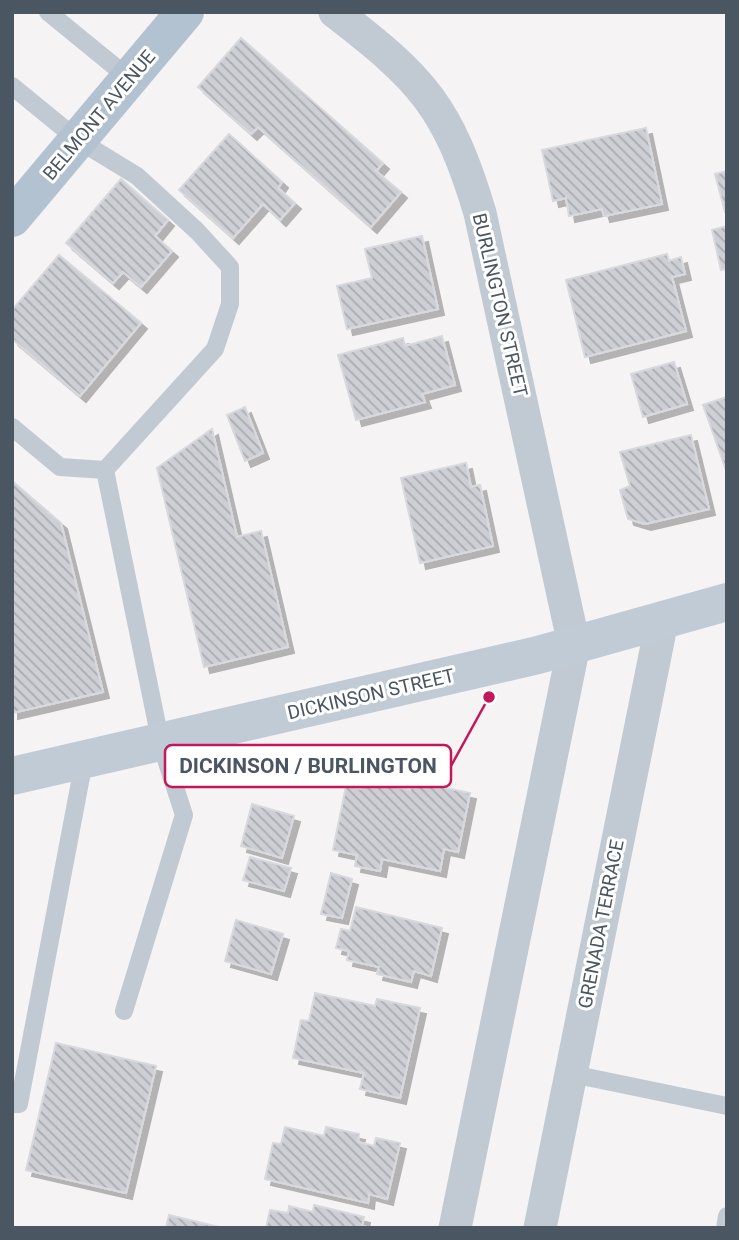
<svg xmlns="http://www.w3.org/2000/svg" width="739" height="1240" viewBox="0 0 739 1240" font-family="Roboto,sans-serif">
<defs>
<pattern id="building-back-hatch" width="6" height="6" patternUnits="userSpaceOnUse" patternTransform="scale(1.75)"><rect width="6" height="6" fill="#cdcfd5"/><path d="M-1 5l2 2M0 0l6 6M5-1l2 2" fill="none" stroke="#a8abb0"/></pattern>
<filter id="shadow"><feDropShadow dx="6" dy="6" stdDeviation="0" flood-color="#0004"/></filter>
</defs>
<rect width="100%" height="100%" fill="#f5f3f3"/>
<path fill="url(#building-back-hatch)" stroke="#d7d9de" stroke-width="2" filter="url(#shadow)" d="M 241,38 L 383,163 L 376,171 L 401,192 L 371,227 L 258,127 L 251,134 L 198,87 Z
M 646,128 L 662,204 L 604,216 L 602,209 L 569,216 L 566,198 L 553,201 L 542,150 Z
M 229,134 L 282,182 L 278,188 L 295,203 L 280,220 L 263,204 L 233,238 L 179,190 Z
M 727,171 L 727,212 L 725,212 L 715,174 Z
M 121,179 L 168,220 L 155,236 L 172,251 L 141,287 L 123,272 L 113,283 L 66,243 Z
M 727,226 L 727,269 L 721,270 L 712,230 Z
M 422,236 L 438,309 L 347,329 L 337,286 L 372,278 L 365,249 Z
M 667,254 L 669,261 L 681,257 L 685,274 L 672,277 L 686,331 L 585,357 L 566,280 Z
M 59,255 L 141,323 L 80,396 L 12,339 L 12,310 Z
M 442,336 L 455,385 L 422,394 L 425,402 L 356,420 L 338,355 L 403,338 L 405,346 Z
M 674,362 L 687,404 L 643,417 L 631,374 Z
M 727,397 L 727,473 L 703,405 Z
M 245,407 L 263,453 L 245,461 L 227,415 Z
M 212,429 L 237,537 L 261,531 L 288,647 L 204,667 L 157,468 Z
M 691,435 L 709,509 L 645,524 L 628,519 L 620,490 L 630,486 L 620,452 Z
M 466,463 L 471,487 L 480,485 L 493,546 L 420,563 L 401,478 Z
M 12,481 L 61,523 L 103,692 L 12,713 Z
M 362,780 L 410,790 L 412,781 L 470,793 L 458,852 L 444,849 L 440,871 L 382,859 L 380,871 L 355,866 L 357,855 L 333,850 L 346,786 L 361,789 Z
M 252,804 L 294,816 L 282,858 L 241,846 Z
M 250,857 L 291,868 L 284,891 L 243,880 Z
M 331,873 L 352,879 L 342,918 L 321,914 Z
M 356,907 L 442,928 L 431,976 L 414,971 L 411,982 L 377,974 L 379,967 L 347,960 L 349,951 L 336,948 L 341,929 L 350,931 Z
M 236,920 L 283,934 L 271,974 L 225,961 Z
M 315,993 L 375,1006 L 377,999 L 420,1008 L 400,1098 L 360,1089 L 364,1073 L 293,1058 L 301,1020 L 309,1021 Z
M 56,1043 L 156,1066 L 126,1193 L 26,1170 Z
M 285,1127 L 324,1136 L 326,1127 L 359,1134 L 358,1142 L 374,1146 L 376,1138 L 400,1143 L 387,1199 L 369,1194 L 368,1203 L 265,1179 L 273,1143 L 281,1144 Z
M 314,1205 L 364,1217 L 362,1226 L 371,1228 L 266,1228 L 270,1210 L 288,1213 L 289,1206 L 313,1212 Z
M 169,1215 L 223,1228 L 166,1228 Z"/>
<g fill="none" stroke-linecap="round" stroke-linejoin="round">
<path stroke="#c1cad2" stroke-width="18" d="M 48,12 L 130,79
M 12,86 L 78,140 L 137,176 L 197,231 L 230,267 L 230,304 L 215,349 L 105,470 L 60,467 L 12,427
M 105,470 L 161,744 L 184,815 L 124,1011
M 572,1074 L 727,1106
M 12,1104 L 19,1104 L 84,761
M 725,1228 L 727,1216"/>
<path stroke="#c1cad2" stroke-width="33" d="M 335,12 C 422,79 448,106 480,213 L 574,645 L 455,1228
M 540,1228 L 662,621"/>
<path stroke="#c1cbd6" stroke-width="38" d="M 12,776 L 538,655 L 727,602"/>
<path stroke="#b3c2d1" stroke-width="38" d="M 12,218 L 185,12"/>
</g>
<g text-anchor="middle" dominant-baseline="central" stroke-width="6" stroke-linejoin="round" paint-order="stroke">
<g font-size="19" fill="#4a5661" stroke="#fff">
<text transform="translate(99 115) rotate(-50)">BELMONT AVENUE</text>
<text transform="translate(500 305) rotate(77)">BURLINGTON STREET</text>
<text transform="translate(371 694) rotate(-13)">DICKINSON STREET</text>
<text transform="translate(601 924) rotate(-79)">GRENADA TERRACE</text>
</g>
</g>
<path fill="none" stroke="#c2185b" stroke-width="2.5" d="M489 697L451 766"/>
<circle fill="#c2185b" stroke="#fff" stroke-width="2.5" cx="489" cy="697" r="7"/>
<rect fill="#fff" stroke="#c2185b" stroke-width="2.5" x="165" y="745" width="286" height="42" rx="7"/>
<g font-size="21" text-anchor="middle" font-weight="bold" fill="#4a5661">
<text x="308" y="773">DICKINSON / BURLINGTON</text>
</g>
<rect width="739" height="1240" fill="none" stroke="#4a5661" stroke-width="28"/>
</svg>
